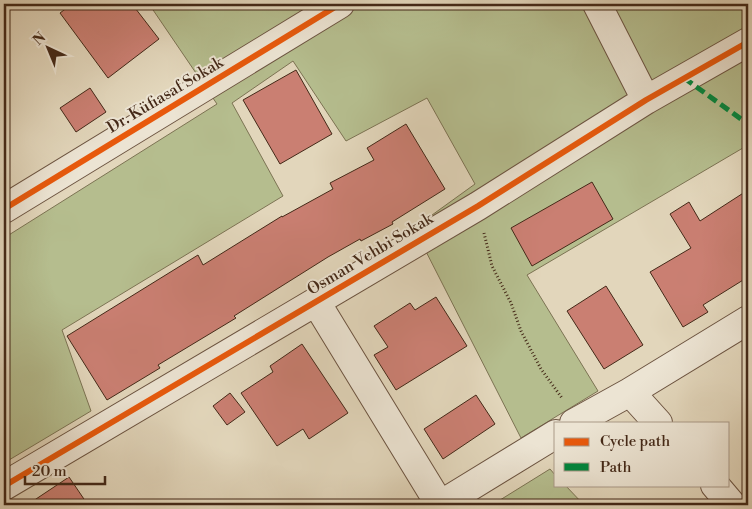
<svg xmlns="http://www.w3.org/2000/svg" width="752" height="509" viewBox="0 0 752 509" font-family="'Libre Bodoni',serif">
<rect width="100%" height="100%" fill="#e2d6bb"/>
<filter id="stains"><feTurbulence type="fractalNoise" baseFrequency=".004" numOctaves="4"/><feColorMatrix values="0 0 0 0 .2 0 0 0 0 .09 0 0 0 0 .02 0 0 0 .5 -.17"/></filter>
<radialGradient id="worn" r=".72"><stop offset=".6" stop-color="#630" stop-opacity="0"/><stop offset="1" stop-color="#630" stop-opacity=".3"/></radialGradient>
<path fill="#b5bd8e" stroke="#7c7353" d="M 149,4 L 748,4 L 748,145 L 527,275 L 598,391 L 521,438 L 414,228 L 475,184 L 427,98 L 346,141 L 293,61 L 232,103 L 283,196 L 62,330 L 91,411 L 4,463 L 4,238 L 217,104 Z
M 550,469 L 556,476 L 556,485 L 565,485 L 584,505 L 492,505 Z"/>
<path fill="#ca7f72" stroke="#442918" d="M 72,4 L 132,4 L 159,39 L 108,78 L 60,13 Z
M 296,70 L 332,134 L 280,164 L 243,100 Z
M 90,88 L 106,112 L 76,132 L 60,108 Z
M 406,124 L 445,189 L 392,222 L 393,224 L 361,241 L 360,239 L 328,257 L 234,316 L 236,318 L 158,365 L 160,368 L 107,400 L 67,336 L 198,255 L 203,265 L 282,216 L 282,217 L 333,189 L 330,183 L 374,160 L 367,148 Z
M 592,182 L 613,219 L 532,266 L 511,228 Z
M 748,190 L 748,277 L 703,305 L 708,312 L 683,327 L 650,272 L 691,248 L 670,214 L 689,202 L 700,221 Z
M 606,286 L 643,345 L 604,369 L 567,311 Z
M 436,297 L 467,346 L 396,390 L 374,355 L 388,347 L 374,326 L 410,303 L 415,310 Z
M 302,344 L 348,413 L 309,439 L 303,429 L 277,446 L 241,393 L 273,372 L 270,366 Z
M 230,393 L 245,412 L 227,425 L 213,406 Z
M 476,395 L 495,424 L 443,459 L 424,429 Z
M 69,477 L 88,505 L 27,505 Z"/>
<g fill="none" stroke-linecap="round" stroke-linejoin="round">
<g stroke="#6c5441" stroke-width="30">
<path id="minor" d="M 597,4 L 646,100
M 4,209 L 340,4
M 316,302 L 440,505
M 630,392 L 658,423
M 574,423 L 630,392 L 748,320
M 715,485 L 732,505
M 4,486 L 478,206 L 646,100 L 748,42
M 440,505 L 556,434"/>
</g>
<path stroke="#442918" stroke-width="3" stroke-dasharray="1 2.5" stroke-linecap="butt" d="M 484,233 L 492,266 L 511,303 L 521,331 L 541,369 L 562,398"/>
<use href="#minor" stroke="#ece4d3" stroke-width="28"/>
<path stroke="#00873e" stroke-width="5" stroke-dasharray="10 5" stroke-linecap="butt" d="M 684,78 L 748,124"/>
<g stroke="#ece4d3" stroke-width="9">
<path id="cycleway" d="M 4,209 L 340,4
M 4,486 L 478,206 L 646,100 L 748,42"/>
</g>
<use href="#cycleway" stroke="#e8590c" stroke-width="6"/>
</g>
<g text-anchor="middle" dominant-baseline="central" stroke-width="4" stroke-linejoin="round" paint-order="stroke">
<g font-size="16" fill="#442918" stroke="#ece4d3">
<text transform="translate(165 95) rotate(-31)">Dr. Küfiasaf Sokak</text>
<text transform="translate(370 254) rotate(-31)">Osman Vehbi Sokak</text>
</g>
</g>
<rect width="752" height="509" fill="none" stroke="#e2d6bb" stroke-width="20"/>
<rect x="5" y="5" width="742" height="499" fill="none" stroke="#442918" stroke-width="2.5"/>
<rect x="10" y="10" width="732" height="489" fill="none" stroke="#442918"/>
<rect x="554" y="422" width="175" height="65" fill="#ece4d3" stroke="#a99988"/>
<rect x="564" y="438" width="25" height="8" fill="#e8590c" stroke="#a99988"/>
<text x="600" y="446" font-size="15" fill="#442918">Cycle path</text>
<rect x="564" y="463" width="25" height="8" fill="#00873e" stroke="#a99988"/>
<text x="600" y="472" font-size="15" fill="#442918">Path</text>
<g transform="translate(48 48) rotate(316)" stroke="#ece4d3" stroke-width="4" paint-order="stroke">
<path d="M0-4L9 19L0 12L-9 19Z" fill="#442918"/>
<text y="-8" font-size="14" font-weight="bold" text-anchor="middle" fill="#442918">N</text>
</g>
<path d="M25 476v8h80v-8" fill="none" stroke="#442918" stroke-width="2.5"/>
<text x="32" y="476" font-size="15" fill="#442918" stroke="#ece4d3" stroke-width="4" paint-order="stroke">20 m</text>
<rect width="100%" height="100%" filter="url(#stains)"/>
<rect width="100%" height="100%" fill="url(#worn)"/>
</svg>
